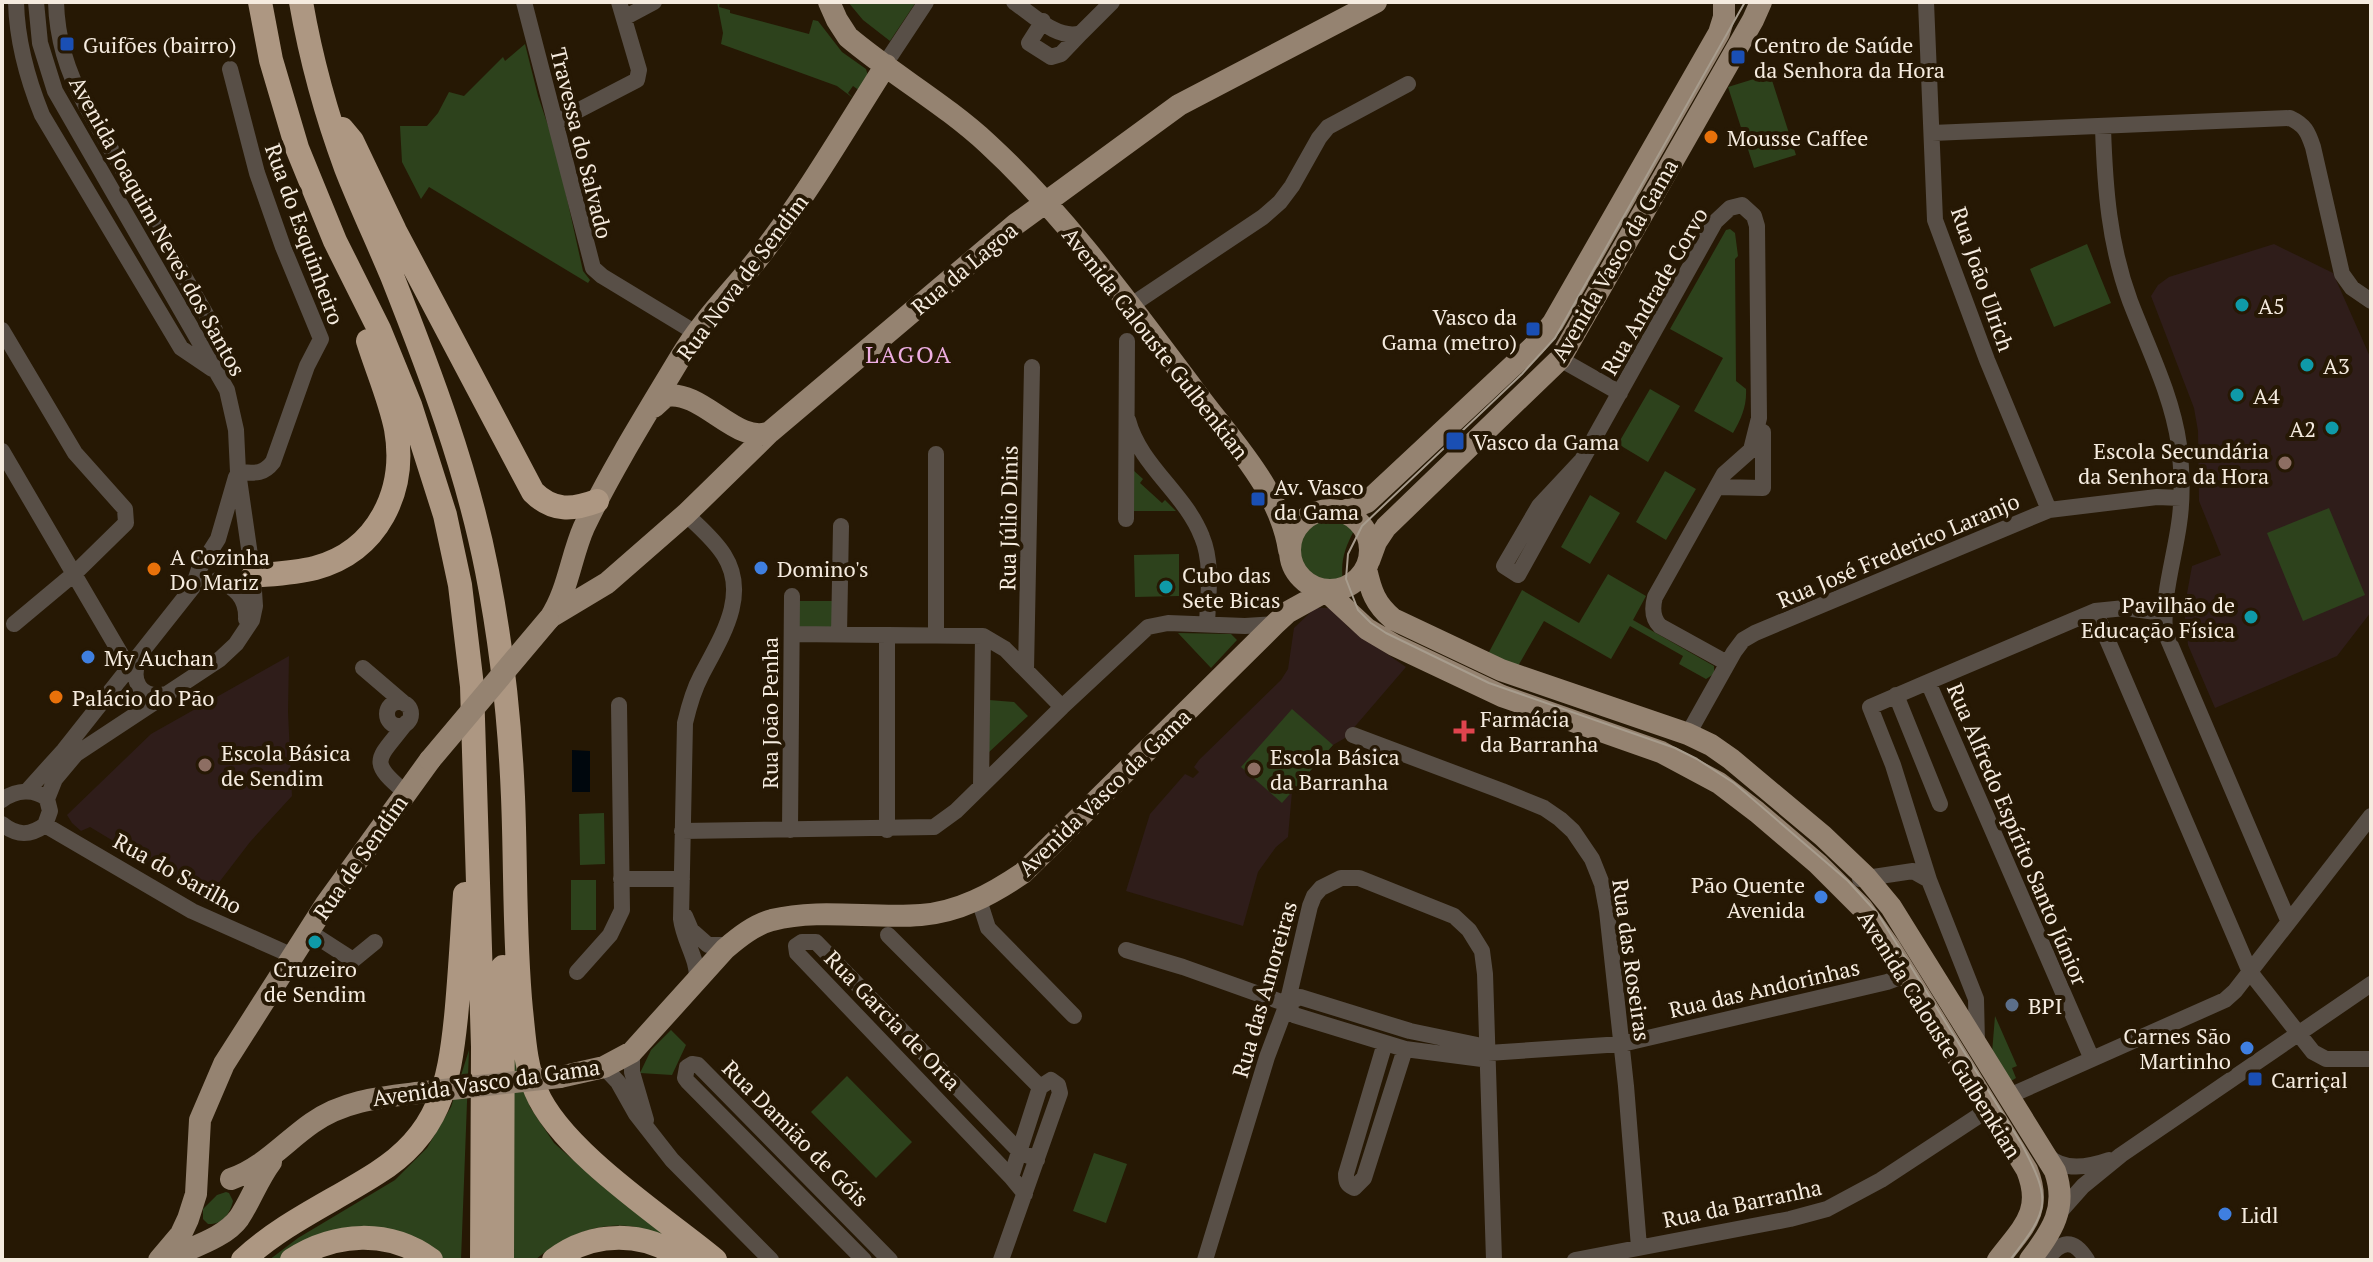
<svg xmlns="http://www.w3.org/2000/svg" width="2373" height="1262" viewBox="0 0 2373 1262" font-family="'PT Serif',serif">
<rect width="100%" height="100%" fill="#261804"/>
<path fill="#2f1d1a" d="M 2274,244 L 2333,273 L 2371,359 L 2371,612 L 2337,656 L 2215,708 L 2188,645 L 2184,610 L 2192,566 L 2221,555 L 2199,501 L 2198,431 L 2194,408 L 2151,296 L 2158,285 L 2169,277 Z
M 1315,608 L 1332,608 L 1348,627 L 1406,667 L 1345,738 L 1333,745 L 1292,792 L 1288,837 L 1276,847 L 1258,872 L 1243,926 L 1126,891 L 1150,814 L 1185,774 L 1193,778 L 1199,772 L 1194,767 L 1199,760 L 1281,680 L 1288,669 L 1294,628 Z
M 289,656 L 288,712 L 292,796 L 250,842 L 204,902 L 178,886 L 175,878 L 90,827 L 81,831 L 72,823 L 67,815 L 151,734 Z"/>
<path fill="#2d421c" d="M 717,2 L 720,2 L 719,7 L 730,10 L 730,13 L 809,34 L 813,20 L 818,21 L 842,52 L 866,69 L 868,76 L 860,91 L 853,86 L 848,93 L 853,98 L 837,86 L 721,44 L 723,33 Z
M 848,2 L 916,2 L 890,41 L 863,20 Z
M 525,44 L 538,96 L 556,149 L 583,271 L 590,280 L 588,283 L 429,187 L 421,199 L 402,162 L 400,126 L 427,126 L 438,113 L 449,92 L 464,96 L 503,57 L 505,61 Z
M 1770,74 L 1796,155 L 1754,168 L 1728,87 Z
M 1730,229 L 1735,233 L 1738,256 L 1735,259 L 1736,381 L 1746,389 C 1747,406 1741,419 1733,433 L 1694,411 L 1723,358 L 1670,329 L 1726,230 Z
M 2087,244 L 2111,303 L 2054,327 L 2030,269 Z
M 1650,389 L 1680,406 L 1648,462 L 1618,444 Z
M 1133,470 L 1143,479 L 1140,483 L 1162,503 L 1165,500 L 1176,511 L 1133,511 Z
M 1665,471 L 1696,489 L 1666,540 L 1636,522 Z
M 1590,495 L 1620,513 L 1590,564 L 1561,547 Z
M 2329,508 L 2365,595 L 2303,621 L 2267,533 Z
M 1327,518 L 1345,521 L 1355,529 C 1345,547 1340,561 1343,581 C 1293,591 1279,529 1327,518 Z
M 1179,554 L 1179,596 L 1135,597 L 1134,555 Z
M 1608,574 L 1646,596 L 1633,620 L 1714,666 L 1714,674 L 1706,679 L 1679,664 L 1683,656 L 1630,626 L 1611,659 L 1544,621 L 1518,666 L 1488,654 L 1522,590 L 1579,623 Z
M 798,601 L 833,601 L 833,628 L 798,629 Z
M 1178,633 L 1231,634 L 1237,640 L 1211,668 Z
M 989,700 L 1014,702 L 1028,716 L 988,753 Z
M 1292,709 L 1333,745 L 1282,803 L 1241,767 Z
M 604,813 L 605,864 L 580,865 L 579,814 Z
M 571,880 L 596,880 L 596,930 L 571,930 Z
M 1995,1016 L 2017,1066 L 2012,1068 L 2016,1078 L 2011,1081 L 1992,1053 Z
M 671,1030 L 686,1045 L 672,1075 L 640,1073 L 651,1050 Z
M 469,1050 L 461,1260 L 439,1260 L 409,1240 L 269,1260 L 298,1238 L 395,1180 L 427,1148 L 451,1107 Z
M 514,1053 L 530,1107 L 554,1143 L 581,1167 L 704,1260 C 686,1250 667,1237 647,1230 C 606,1217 567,1234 535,1260 L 514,1260 Z
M 847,1076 L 912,1142 L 876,1178 L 811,1112 Z
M 1094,1153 L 1127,1164 L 1106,1223 L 1073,1211 Z
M 226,1192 L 229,1193 L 233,1201 C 230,1214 222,1225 208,1224 L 203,1219 L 203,1209 L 217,1195 Z"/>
<path fill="#00070d" d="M 572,750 L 590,751 L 590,792 L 572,792 Z"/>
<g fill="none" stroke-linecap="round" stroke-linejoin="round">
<path stroke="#584f47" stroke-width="16" d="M 16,2 C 17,42 27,78 42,115 L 181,348 L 212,369
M 36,2 L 40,43 L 55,91 L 227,390 L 236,430 L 238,472 L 253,576 L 255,606 L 252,620 L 236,644 L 220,659 L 76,754 L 55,779 L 47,799
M 56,2 C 57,39 67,72 85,104 L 215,330 L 218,373
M 524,2 L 593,268 L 602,276 L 696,333
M 1014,2 C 1032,14 1058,41 1081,33 L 1112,2
M 1926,2 L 1935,220 L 1987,360 L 2049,510
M 624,18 L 654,2
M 1043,21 L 1029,43 L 1051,57 L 1061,54 L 1081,33
M 891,55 L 926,2
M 230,69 L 257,173 L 283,247 L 321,339 L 307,366 L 273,462 C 263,475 254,473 238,472
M 556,122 L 637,80 L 639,70 L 619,2
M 2103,128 C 2105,188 2109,244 2130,301 C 2148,348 2172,395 2179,445 C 2182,471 2183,498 2179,524 C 2174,560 2162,596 2165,632 L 2288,920
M 1932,133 L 2290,118 C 2305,125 2308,132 2313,147 L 2342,274 L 2352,288 L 2371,301
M 1130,306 L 1263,217 L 1280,202 L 1292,186 L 1319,138 L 1328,127 L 1408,84
M 2,330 L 75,453 L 125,509 L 126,523 L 75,573 L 14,624
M 1560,359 L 1620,393
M 1128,420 C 1140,466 1185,493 1202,537 C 1213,563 1208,597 1207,624
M 2,451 L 129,668
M 936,454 L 936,634
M 1582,460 L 1715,222 L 1730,208 L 1742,205 L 1754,216 L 1757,226 L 1759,418 L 1751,450 L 1724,474 L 1655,597 C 1652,608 1652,618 1660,626 L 1727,663
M 1582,460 L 1518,575 L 1504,566 L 1539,506 Z
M 1717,487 L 1763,488 L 1763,432
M 686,514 C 699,527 714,539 724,555 C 750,596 720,639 701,676 C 693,691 689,706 685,723 L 681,919 C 684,942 698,958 697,980
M 1126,519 L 1127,341
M 217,580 C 235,587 247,598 246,619
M 2095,611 L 2250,972 L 2313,1052 L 2326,1059 L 2371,1059
M 792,634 L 983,636 L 1005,649 L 1062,707
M 839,634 L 841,526
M 140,658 C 129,680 140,700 166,694
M 363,668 L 405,704
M 1026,670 L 1032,367
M 1928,682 L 1870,707 L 1893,765 L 1929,880
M 1896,695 L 1940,804
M387 714a12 12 0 1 1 24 0a12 12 0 1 1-24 0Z
M 1688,734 L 1734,652 L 1743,640 L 1755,633 L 2049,510 L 2157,497 L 2181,498
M 1353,735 L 1502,791 L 1544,808 L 1560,819 L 1573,831 L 1592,859 L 1602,884 L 1607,911 L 1626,1086 L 1639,1247
M 981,786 L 983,636
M 27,791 L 64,750 L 193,587 L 199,569 L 218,539 L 236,477
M 405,792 C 366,760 379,759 406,723
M 2,800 C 16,790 34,788 47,799 L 50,811 L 45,825 C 30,836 17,836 2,824
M 45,825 L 192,911 L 293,956
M 790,830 L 792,596
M 887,830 L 887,635
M 682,831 L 934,827 L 956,811 L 1062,707 L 1148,627 L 1168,623 L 1245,626 L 1275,624
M 621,879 L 682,879
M 1860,879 L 1913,871 L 1929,880 L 1976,999 L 1977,1043
M 979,900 L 988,928 L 1074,1016
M 685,916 L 691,930 L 708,945 L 730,945
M 308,931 L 353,960 L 375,942
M 888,935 L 1040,1087
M 1126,950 L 1183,967 L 1287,1004 L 1294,1015 L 1405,1049 L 1482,1059 L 1488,1053 L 1482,1046 L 1410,1031 L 1300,997 L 1287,1004
M 577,972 L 610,935 L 622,910 L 619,705
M 1385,1043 L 1346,1174 C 1346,1182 1347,1185 1354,1188 L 1364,1178 L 1405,1049
M 632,1052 L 632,1072 L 646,1120
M 1488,1053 L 1622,1044 L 1887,982 L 1906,975
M 2091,1057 L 1928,682 L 2095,611 L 2125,608 L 2164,613
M 604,1067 L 618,1082 L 636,1114 L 672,1160 L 771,1260
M 2009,1096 L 2225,1000 L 2235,991 L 2371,816
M 2048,1156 C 2064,1172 2089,1167 2109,1160
M 1011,1177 L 797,953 L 796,946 L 802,942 L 816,942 L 1019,1151 L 1037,1160
M 2059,1213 L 2083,1186 L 2121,1155 L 2371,984
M 864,1260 L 688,1082 L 685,1078 L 687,1067 L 692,1064 L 698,1065 L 890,1260
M 1001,1260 L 1060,1093 L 1058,1085 L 1051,1080 L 1040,1087 L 1011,1177 L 1025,1194
M 1205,1260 L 1267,1057 L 1287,1004 L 1310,906 L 1314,896 L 1321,888 L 1341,878 L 1359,878 L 1454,916 L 1469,930 L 1482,951 L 1485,974 L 1494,1260
M 1575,1260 L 1790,1219 L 1827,1209 L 1881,1180 L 1989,1109
M 2046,1260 C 2061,1241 2073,1237 2087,1260"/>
<path stroke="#958371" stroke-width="22" d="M 829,2 L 837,20 L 848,37 C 893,75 945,104 988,144 C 1066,216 1130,305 1194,390 C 1229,438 1280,489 1289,550
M 654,407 L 666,396 C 702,389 737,446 770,432
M1290 550a40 40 0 1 1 80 0a40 40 0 1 1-80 0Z
M 1342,512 L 1367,502 L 1534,346 L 1553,323 L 1719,33 L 1724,17 L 1724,2
M 1369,561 L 1376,542 L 1386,527 L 1560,359 L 1753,20 L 1761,2
M 1366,569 C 1371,591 1375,604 1393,619 L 1501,670 L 1688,734 L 1711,745 L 1731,759 L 1823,836 L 1866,877 L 1891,907 L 2055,1171 C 2068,1208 2052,1231 2030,1260
M 1326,591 L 1367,629 L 1394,645 L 1502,696 L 1661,752 L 1719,783 L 1757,812 L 1818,864 L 1862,908 L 1889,946 L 2027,1170 C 2044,1212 2022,1228 1998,1260
M 552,616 L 607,583 L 686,514 L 770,432 L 1016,224 L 1179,105 L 1376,2
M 550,618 C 568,591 571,556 584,527 C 612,469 647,413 680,358 C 704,317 738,286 766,248 C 810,190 847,126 886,65
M 560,1077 L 604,1067 L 632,1052 L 725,949 C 739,937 754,925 772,920 C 820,908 872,919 921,915 C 959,912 992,894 1023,873 L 1275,624 L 1288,612 L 1326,591
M 231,1179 C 262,1169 286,1141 312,1123 C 346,1099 385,1097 425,1092
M 159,1260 L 181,1234 L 188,1219 L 196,1194 L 200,1120 L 224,1064 L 326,904 L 430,760
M 166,1260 C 188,1248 224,1239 239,1218 C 251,1200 258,1179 271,1162"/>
<path stroke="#ad9782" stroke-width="24" d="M 260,2 L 271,60 L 297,148 L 335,241 L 379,329 L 410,405 L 445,515 L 460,585 L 472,686 L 483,1047 L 482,1260
M 301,2 C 311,59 326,114 346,168 C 360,204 377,240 392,276 C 430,372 467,469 487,571 C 501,642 510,724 513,797 C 516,868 514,939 521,1010 C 524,1037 525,1065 536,1091 C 561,1151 663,1217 715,1260
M 342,129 L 352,141 L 395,231 L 533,492 C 553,512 573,510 597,501
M 253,576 C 274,574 295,573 315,568 C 378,551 407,491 396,429 C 390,399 377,370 368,341
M 243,1260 C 283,1223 332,1202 377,1173 C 439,1134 449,1085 456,1017 C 460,976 462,935 465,894
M 292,1260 C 335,1232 389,1229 431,1260
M 502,1260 L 503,967
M 554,1260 C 592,1231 645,1230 683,1260"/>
<path stroke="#a79c8d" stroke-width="2" d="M 1745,2 L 1555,338 L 1522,374 L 1362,526 L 1348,554 L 1346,579 L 1358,610 L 1371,623 L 1386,633 L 1489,683 L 1675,748 L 1697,759 L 1734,783 L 1848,881 L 1878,914 L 2021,1143 C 2052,1201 2050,1209 2010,1260"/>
<path stroke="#958371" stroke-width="22" d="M 430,760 L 548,620
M 425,1092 L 560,1077"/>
</g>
<g fill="#1a4fb4" stroke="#261804" stroke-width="3">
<rect x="59" y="36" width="16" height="16" rx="4"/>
<rect x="1730" y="49" width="16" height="16" rx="4"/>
<rect x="1525" y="321" width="16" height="16" rx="4"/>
<rect x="1445" y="431" width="20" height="20" rx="4"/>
<rect x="1250" y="491" width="16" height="16" rx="4"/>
<rect x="2247" y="1071" width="16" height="16" rx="4"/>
</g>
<g fill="#e8710a" stroke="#261804" stroke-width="3">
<circle cx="1711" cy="137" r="8"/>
<circle cx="154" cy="569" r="8"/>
<circle cx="56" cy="697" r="8"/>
</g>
<g fill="#0f9aa8" stroke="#261804" stroke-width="3">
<circle cx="2242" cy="305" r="8"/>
<circle cx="2307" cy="365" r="8"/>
<circle cx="2237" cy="395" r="8"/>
<circle cx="2332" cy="428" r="8"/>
<circle cx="1166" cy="587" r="8"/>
<circle cx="2251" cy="617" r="8"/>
<circle cx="315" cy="942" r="8"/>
</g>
<g fill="#8d6e63" stroke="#261804" stroke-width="3">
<circle cx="2285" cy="463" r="8"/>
<circle cx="205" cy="765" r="8"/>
<circle cx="1254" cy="769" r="8"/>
</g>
<g fill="#3f7fe0" stroke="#261804" stroke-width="3">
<circle cx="761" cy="568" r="8"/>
<circle cx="88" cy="657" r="8"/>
<circle cx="1821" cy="897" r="8"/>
<circle cx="2247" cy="1048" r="8"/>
<circle cx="2225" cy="1214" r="8"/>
</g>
<path fill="#e0444e" stroke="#261804" stroke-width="3" d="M1460 719h8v8h8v8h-8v8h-8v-8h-8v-8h8z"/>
<circle fill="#5c6f8a" stroke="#261804" stroke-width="3" cx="2012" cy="1005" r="8"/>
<g text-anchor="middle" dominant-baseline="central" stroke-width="8" stroke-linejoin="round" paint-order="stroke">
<g font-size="22" fill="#f5ebdf" stroke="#261804" text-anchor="start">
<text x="83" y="44">Guifões (bairro)</text>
<text x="1754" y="44">Centro de Saúde<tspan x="1754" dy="25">da Senhora da Hora</tspan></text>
<text x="1727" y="137">Mousse Caffee</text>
<text x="2258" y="305">A5</text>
<text x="1517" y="316" text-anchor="end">Vasco da<tspan x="1517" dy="25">Gama (metro)</tspan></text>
<text x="2323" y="365">A3</text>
<text x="2253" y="395">A4</text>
<text x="2316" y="428" text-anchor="end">A2</text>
<text x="1473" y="441">Vasco da Gama</text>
<text x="2269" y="450" text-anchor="end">Escola Secundária<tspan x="2269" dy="25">da Senhora da Hora</tspan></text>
<text x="1274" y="486">Av. Vasco<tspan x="1274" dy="25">da Gama</tspan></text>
<text x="170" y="556">A Cozinha<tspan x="170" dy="25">Do Mariz</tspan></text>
<text x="777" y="568">Domino's</text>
<text x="1182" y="574">Cubo das<tspan x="1182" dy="25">Sete Bicas</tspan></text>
<text x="2235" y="604" text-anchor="end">Pavilhão de<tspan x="2235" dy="25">Educação Física</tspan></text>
<text x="104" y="657">My Auchan</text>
<text x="72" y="697">Palácio do Pão</text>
<text x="1480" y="718">Farmácia<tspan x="1480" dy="25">da Barranha</tspan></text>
<text x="221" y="752">Escola Básica<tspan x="221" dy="25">de Sendim</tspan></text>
<text x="1270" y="756">Escola Básica<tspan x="1270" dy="25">da Barranha</tspan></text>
<text x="1805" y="884" text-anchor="end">Pão Quente<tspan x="1805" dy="25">Avenida</tspan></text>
<text x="315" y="968" text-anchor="middle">Cruzeiro<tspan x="315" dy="25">de Sendim</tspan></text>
<text x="2028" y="1005">BPI</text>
<text x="2231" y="1035" text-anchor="end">Carnes São<tspan x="2231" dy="25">Martinho</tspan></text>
<text x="2271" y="1079">Carriçal</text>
<text x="2241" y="1214">Lidl</text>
</g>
<g font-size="22" fill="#f5ebdf" stroke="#261804">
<text transform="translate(582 143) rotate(76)">Travessa do Salvado</text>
<text transform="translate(158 226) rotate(61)">Avenida Joaquim Neves dos Santos</text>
<text transform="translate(305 234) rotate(70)">Rua do Esquinheiro</text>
<text transform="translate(1614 260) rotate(-60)">Avenida Vasco da Gama</text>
<text transform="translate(964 268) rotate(-40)">Rua da Lagoa</text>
<text transform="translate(742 277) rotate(-53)">Rua Nova de Sendim</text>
<text transform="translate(1983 279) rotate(71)">Rua João Ulrich</text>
<text transform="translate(1654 291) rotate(-60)">Rua Andrade Corvo</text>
<text transform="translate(1156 343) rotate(52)">Avenida Calouste Gulbenkian</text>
<text transform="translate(1008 518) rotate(-89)">Rua Júlio Dinis</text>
<text transform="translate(1898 550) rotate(-23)">Rua José Frederico Laranjo</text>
<text transform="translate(769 713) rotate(-90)">Rua João Penha</text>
<text transform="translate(1104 792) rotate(-44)">Avenida Vasco da Gama</text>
<text transform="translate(2018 834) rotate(67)">Rua Alfredo Espírito Santo Júnior</text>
<text transform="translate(360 857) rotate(-55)">Rua de Sendim</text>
<text transform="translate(178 873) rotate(29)">Rua do Sarilho</text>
<text transform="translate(1632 960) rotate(82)">Rua das Roseiras</text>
<text transform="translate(1764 988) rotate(-13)">Rua das Andorinhas</text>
<text transform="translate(1264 989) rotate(-74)">Rua das Amoreiras</text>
<text transform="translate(893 1020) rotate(46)">Rua Garcia de Orta</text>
<text transform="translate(1940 1034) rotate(58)">Avenida Calouste Gulbenkian</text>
<text transform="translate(486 1082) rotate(-8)">Avenida Vasco da Gama</text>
<text transform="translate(796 1133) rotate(45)">Rua Damião de Góis</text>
<text transform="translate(1742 1203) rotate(-12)">Rua da Barranha</text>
</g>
<g font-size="24" letter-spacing="2" fill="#edade2" stroke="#261804">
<text x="909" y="354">LAGOA</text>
</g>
</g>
<rect width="2373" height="1262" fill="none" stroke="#f5ebdf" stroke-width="8"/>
</svg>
